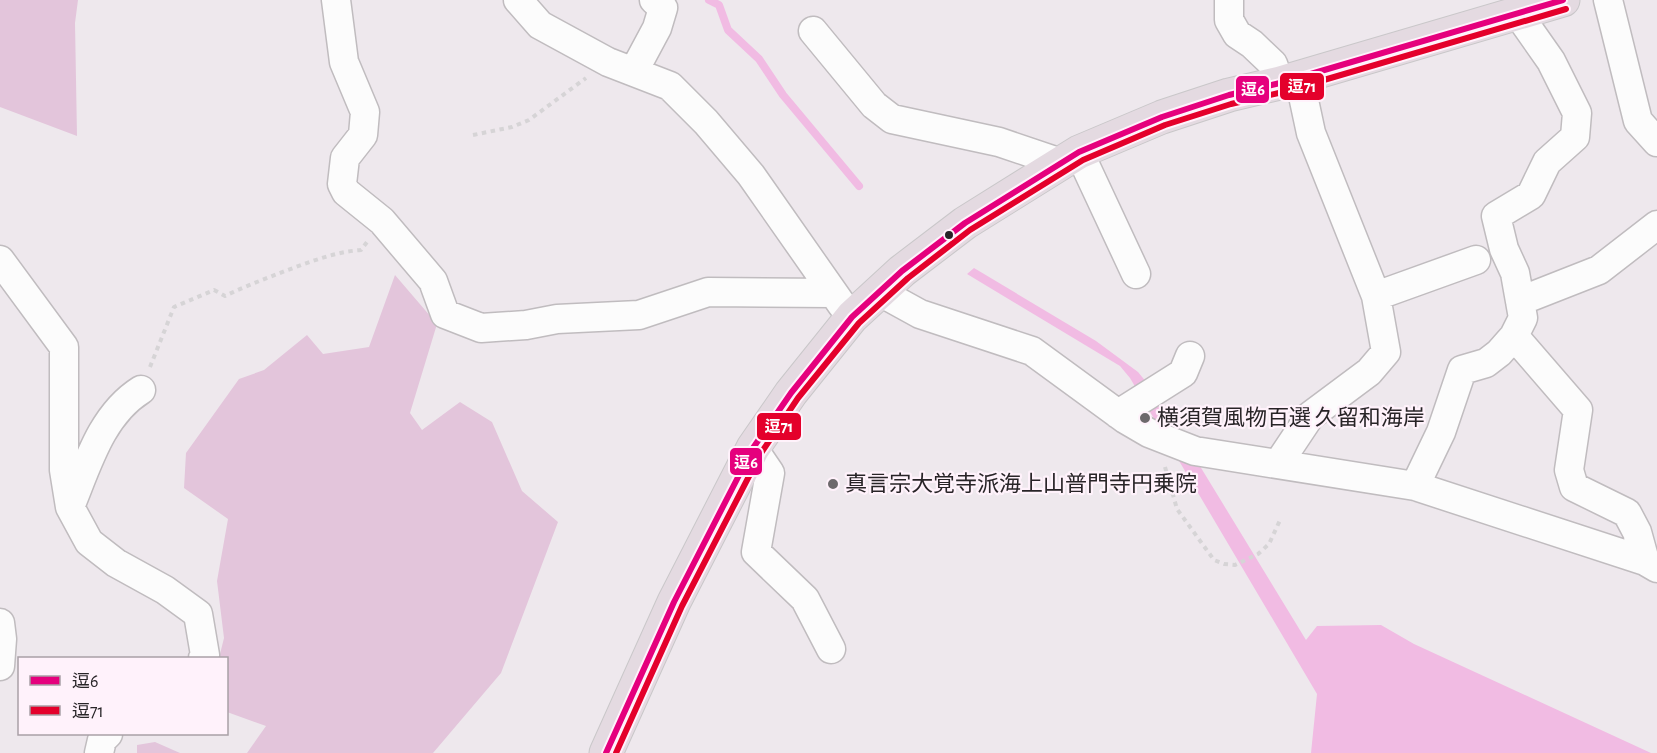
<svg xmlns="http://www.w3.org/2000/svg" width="1657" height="753" viewBox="0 0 1657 753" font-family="'Alegreya Sans','Noto Sans JP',sans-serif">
<rect width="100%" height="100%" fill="#eee8ed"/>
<path fill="#e3c5db" d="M 0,0 L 78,0 L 75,23 L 77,136 L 0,107 Z
M 395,275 L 437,324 L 410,413 L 422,430 L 460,402 L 492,422 L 522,491 L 558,522 L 501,673 L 433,753 L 247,753 L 266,726 L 227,712 L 226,658 L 219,658 L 224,638 L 217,581 L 228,519 L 184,488 L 186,453 L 239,379 L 264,370 L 307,335 L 323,354 L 369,347 Z
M 155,742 L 180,753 L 137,753 L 137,745 Z"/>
<path fill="#f1bbe3" d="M 974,268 L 1096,341 L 1138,372 L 1156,394 L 1306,640 L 1317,626 L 1381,625 L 1414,644 L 1651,753 L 1311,753 L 1317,694 L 1130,378 L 1120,366 L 967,274 Z"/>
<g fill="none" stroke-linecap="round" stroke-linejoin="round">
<path stroke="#f1bbe3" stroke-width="8" d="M 709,0 L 719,5 L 728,30 L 759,59 L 783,95 L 859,186"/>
<g stroke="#c0bcbf" stroke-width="31">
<path id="minor" d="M 336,0 L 344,62 L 365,112 L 363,135 L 345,158 L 342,184 L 346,192 L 382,221 L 433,281 L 445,314 L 481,328 L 526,325 L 557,319 L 639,315 L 708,292 L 833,293
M 518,0 L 540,25 L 608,62 L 670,86 L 706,122 L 751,175 L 842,305
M 1229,0 L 1229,20 L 1237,34 L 1252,44 L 1273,64 L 1280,83
M 1608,0 L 1638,121 L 1657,142
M 813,31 L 874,105 L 892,119 L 999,142 L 1061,163
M 634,71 L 657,28 L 663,8 L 654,0
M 1079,152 L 1136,274
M 0,260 L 64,347 L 64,470 L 70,507 L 89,542 L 116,563 L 165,590 L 198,614 L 205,655 L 203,658
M 880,292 L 920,314 L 1032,351 L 1125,419 L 1149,433 L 1195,451 L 1415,486 L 1645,561 L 1657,568
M 1376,296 L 1476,260
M 1520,301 L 1599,270 L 1657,225
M 1514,336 L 1578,410 L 1569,470 L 1574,487 L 1627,513 L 1637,532 L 1645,561
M 1118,414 L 1183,373 L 1190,356
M 753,448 L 770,473 L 756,552 L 805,599 L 831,649
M 1278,464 L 1310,416 L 1369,372 L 1386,352 L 1376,296 L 1311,133 L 1299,77
M 1415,486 L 1441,432 L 1462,370 L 1486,363 L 1499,353 L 1514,336 L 1523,318 L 1515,273 L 1504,249 L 1496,216 L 1531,195 L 1547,162 L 1575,137 L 1577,113 L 1551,61 L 1518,14
M 70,507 C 87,466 101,415 141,390
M 0,623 L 2,639 L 0,666
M 99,753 L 102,740 L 108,734"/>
</g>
<g stroke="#c9c7c9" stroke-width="35">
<path id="highway" d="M 606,753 L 674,602 L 753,448 L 791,393 L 852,317 L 902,271 L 965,223 L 1079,152 L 1162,117 L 1229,95 L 1280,83 L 1563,0"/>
</g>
<path stroke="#d6d4d6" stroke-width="4" stroke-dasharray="4.5 4.5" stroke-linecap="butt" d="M 473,135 L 512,127 L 529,120 L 586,78
M 150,367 L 174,307 L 214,290 L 225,296 C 245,286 265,279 285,271 C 310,262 334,252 361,250 L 367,242
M 1165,467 L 1177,509 L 1214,560 L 1224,564 L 1235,565 L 1258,554 L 1269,544 L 1281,518"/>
<use href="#minor" stroke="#fcfcfc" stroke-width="28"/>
<use href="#highway" stroke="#e4dae1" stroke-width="33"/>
<g stroke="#fff2fb" stroke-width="10">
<path id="bus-1" d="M 606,753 L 674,602 L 753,448 L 791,393 L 852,317 L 902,271 L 965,223 L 1079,152 L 1162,117 L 1229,95 L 1280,83 L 1563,0"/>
</g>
<g stroke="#fff2fb" stroke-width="10">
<path id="bus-2" d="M 616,753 L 682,606 L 761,453 L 798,398 L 859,323 L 908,278 L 970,230 L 1083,160 L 1165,125 L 1231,104 L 1283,92 L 1566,9"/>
</g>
<use href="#bus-1" stroke="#e5007d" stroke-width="6"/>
<use href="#bus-2" stroke="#e4002b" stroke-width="6"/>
</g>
<circle fill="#282427" stroke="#fff2fb" stroke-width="2" cx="949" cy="235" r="5"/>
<g fill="#6d696c" stroke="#fff2fb" stroke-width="2">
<circle cx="1145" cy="418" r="6"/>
<circle cx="833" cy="484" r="6"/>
</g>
<g text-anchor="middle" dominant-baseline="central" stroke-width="4.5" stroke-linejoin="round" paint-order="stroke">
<g font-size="22" fill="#282427" stroke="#fff2fb" text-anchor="start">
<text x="1157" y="418">横須賀風物百選 久留和海岸</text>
<text x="845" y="484">真言宗大覚寺派海上山普門寺円乗院</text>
</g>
</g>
<g stroke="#fff2fb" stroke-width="2">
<rect x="1279" y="72" width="46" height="29" rx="6" fill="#e4002b"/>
<rect x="1235" y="75" width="35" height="29" rx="6" fill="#e5007d"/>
<rect x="756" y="412" width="46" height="29" rx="6" fill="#e4002b"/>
<rect x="729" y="447" width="34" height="29" rx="6" fill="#e5007d"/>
</g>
<g font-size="16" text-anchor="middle" font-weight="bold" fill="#fff">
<text x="1302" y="92">逗71</text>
<text x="1253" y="95">逗6</text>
<text x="779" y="432">逗71</text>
<text x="746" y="468">逗6</text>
</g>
<rect x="18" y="657" width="210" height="78" fill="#fff2fb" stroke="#a9a0a6" stroke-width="1.5"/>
<rect x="30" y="676" width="30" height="9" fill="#e5007d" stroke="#a9a0a6" stroke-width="1.5"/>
<text x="72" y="687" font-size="18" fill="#282427">逗6</text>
<rect x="30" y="706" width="30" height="9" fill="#e4002b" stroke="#a9a0a6" stroke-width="1.5"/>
<text x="72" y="717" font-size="18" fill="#282427">逗71</text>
</svg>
